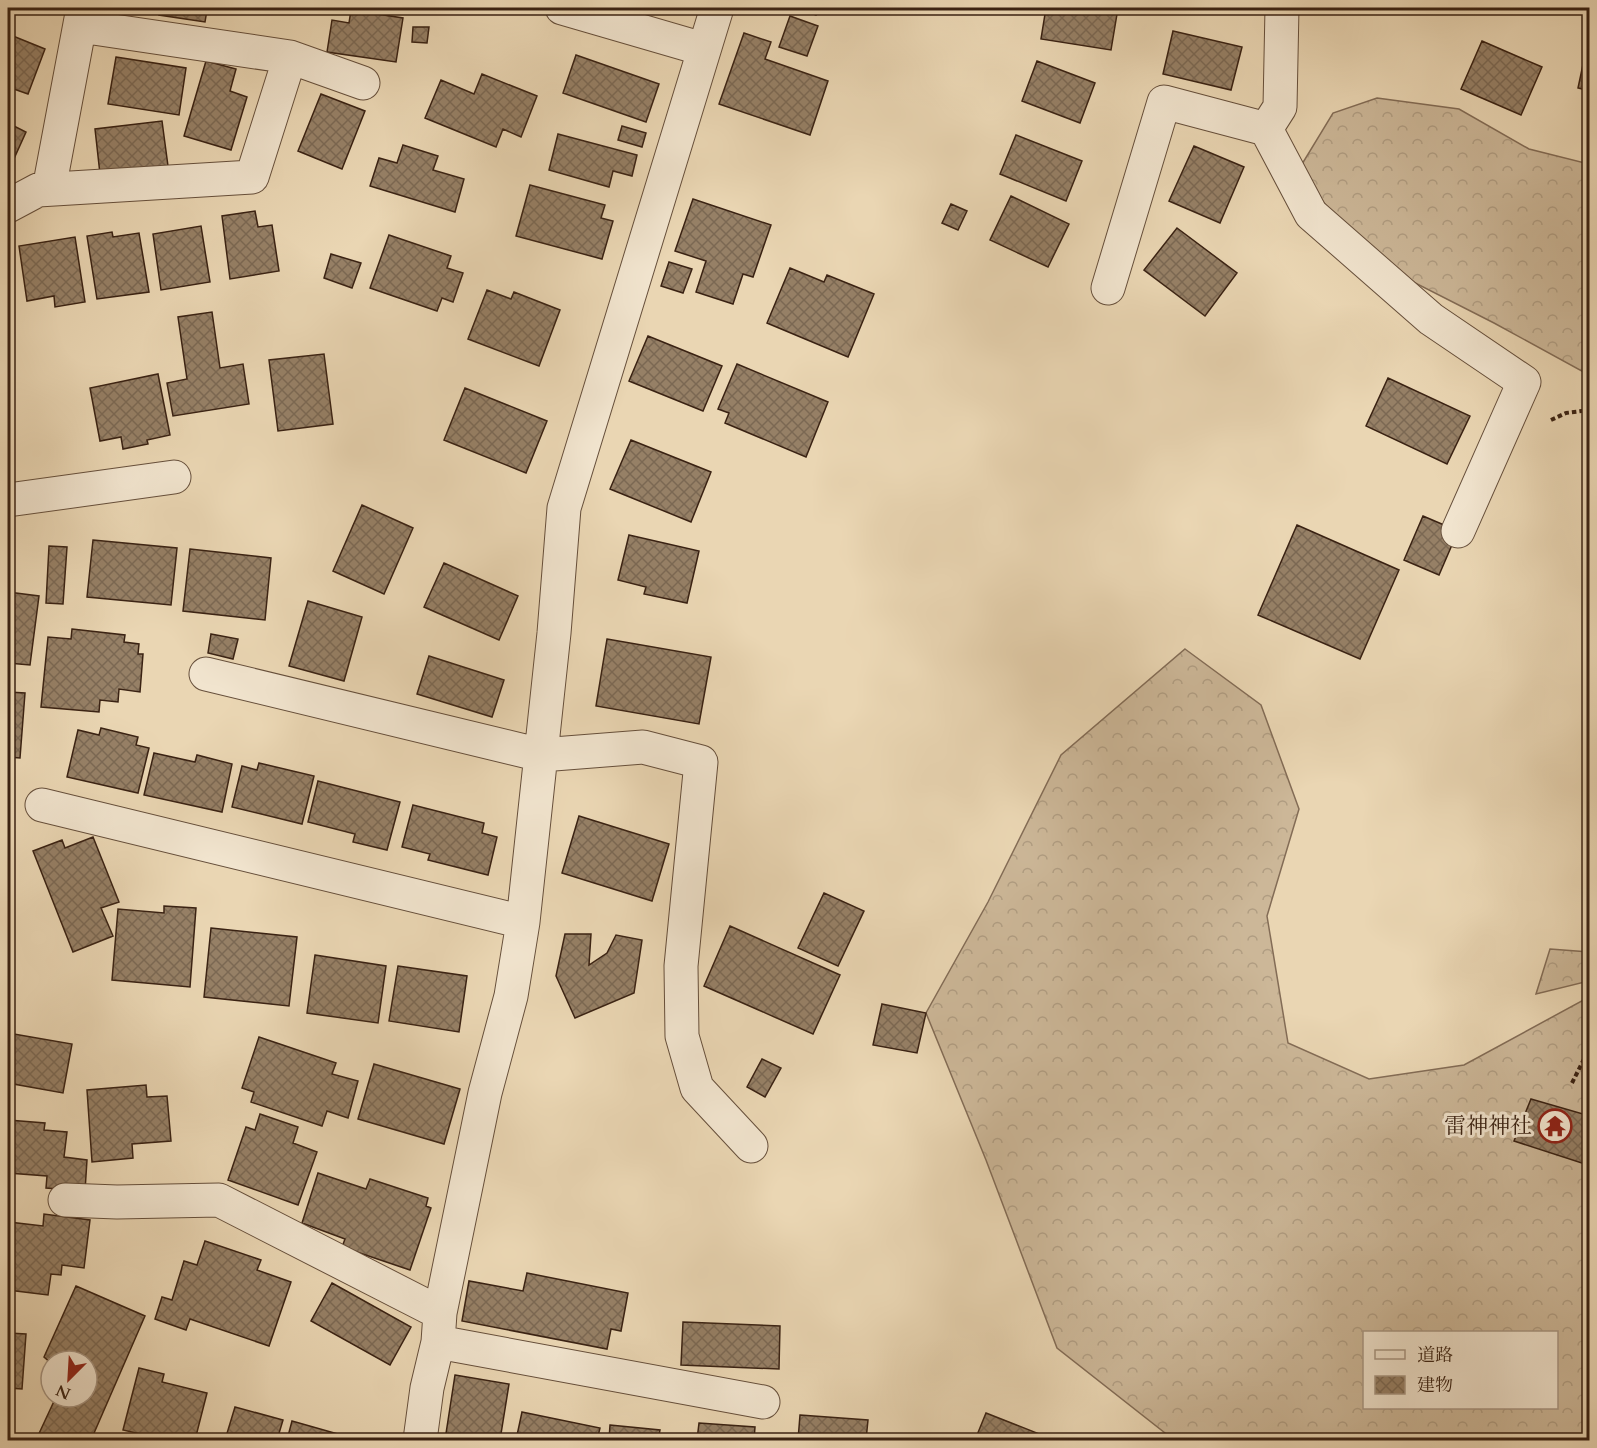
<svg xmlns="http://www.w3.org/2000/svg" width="1597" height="1448" viewBox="0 0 1597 1448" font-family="Cardo,'Noto Serif JP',serif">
<defs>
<pattern id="forest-crowns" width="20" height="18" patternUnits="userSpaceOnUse" patternTransform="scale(1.5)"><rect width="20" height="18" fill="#ccb798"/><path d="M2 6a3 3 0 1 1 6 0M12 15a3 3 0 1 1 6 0" fill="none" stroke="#b09d82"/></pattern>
<pattern id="building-cross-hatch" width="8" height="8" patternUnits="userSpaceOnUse" patternTransform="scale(1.5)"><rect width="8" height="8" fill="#968066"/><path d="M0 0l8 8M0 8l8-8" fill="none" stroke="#7b6853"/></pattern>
</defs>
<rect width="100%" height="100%" fill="#ead6b3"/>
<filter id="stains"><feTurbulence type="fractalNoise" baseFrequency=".00333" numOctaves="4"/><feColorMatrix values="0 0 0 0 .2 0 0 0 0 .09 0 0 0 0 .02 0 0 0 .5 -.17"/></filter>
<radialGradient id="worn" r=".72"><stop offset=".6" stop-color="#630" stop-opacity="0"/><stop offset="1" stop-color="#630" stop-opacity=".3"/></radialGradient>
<path fill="url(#forest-crowns)" stroke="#836c56" stroke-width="1.5" fill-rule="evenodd" d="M 1377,98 L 1459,109 L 1529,149 L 1589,164 L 1589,375 L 1494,323 L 1364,257 L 1299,169 L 1333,113 Z
M 1185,649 L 1261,705 L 1299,809 L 1267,916 L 1288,1043 L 1369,1079 L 1464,1065 L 1589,997 L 1589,1440 L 1174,1440 L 1057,1348 L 986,1160 L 926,1013 L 988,902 L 1061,755 ZM 1364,1332 L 1556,1332 L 1556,1408 L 1364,1408 Z
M 1550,949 L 1589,952 L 1589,981 L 1536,994 Z"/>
<path fill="url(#building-cross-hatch)" stroke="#3a2213" stroke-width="1.5" d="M 160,8 L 222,8 L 221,12 L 207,10 L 205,22 L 159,15 Z
M 799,8 L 820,8 L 816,15 Z
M 1046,8 L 1118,8 L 1111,50 L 1041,39 Z
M 351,10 L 403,18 L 396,62 L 327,52 L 332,20 L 349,23 Z
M 790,16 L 818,26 L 807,56 L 779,47 Z
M 413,27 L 429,27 L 427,43 L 412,42 Z
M 1173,31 L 1242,47 L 1231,90 L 1163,74 Z
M 744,33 L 771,42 L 765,59 L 828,81 L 810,135 L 719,104 Z
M 8,34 L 45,49 L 28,94 L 8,87 Z
M 1482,41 L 1542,67 L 1521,115 L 1461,89 Z
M 1588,41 L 1590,41 L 1590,91 L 1578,88 Z
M 576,55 L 659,84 L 646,122 L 563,93 Z
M 116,57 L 186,68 L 179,115 L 108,104 Z
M 206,61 L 236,69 L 230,91 L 247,97 L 231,150 L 184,136 Z
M 1037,61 L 1095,83 L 1080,123 L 1022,101 Z
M 482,74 L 537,96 L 521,137 L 503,129 L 496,147 L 425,118 L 441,80 L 474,94 Z
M 321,94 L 365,111 L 342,169 L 298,151 Z
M 162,121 L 168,166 L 100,174 L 95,129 Z
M 8,123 L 26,132 L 8,172 Z
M 622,126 L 646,133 L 642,147 L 618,140 Z
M 558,134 L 637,155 L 632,176 L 613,171 L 609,187 L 549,170 Z
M 1016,135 L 1082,161 L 1066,201 L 1000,174 Z
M 403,145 L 438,156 L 433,170 L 464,179 L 455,212 L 370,186 L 379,158 L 397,163 Z
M 1194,146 L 1244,167 L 1220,223 L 1169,201 Z
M 530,185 L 605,205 L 601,218 L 613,221 L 602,259 L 516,236 Z
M 1011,196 L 1069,224 L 1048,267 L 990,240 Z
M 693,199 L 771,225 L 753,277 L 743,274 L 733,304 L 696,292 L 706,261 L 675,251 Z
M 951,204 L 967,211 L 958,230 L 942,223 Z
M 255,211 L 258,227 L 272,225 L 279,271 L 230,279 L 222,216 Z
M 201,226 L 210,282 L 161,290 L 153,234 Z
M 1177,228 L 1237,273 L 1205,316 L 1144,270 Z
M 112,232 L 113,237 L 139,233 L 149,292 L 97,299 L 87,236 Z
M 389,235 L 451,256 L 447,268 L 463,273 L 453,302 L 442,298 L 437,311 L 370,288 Z
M 75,237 L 85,302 L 55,307 L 54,296 L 27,301 L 19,246 Z
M 331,254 L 361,263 L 352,288 L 324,278 Z
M 669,262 L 692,269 L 683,293 L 661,286 Z
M 790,268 L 824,282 L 827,275 L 874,294 L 848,357 L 767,323 Z
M 8,276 L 14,312 L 8,313 Z
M 487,290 L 511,299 L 514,292 L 560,310 L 539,366 L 468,339 Z
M 212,312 L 220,368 L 243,364 L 249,404 L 173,416 L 167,383 L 187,379 L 178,317 Z
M 648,336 L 722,366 L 703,411 L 629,381 Z
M 324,354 L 333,424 L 278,431 L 269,360 Z
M 737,364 L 828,402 L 806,457 L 725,423 L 729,413 L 718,409 Z
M 158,374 L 170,435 L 147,440 L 148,444 L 123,449 L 121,437 L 100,441 L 90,388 Z
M 1388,378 L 1470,416 L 1447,464 L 1366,426 Z
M 465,388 L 547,421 L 526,473 L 444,440 Z
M 631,440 L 711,472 L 691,522 L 610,489 Z
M 362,505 L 413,528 L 384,594 L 333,571 Z
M 1423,516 L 1458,531 L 1439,575 L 1404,560 Z
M 1297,525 L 1399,570 L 1360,659 L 1258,615 Z
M 629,535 L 699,551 L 687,603 L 644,594 L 646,587 L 618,580 Z
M 93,540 L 177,548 L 171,605 L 87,597 Z
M 49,546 L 67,547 L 63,604 L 46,603 Z
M 190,549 L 271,558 L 265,620 L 183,611 Z
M 444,563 L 518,596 L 499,640 L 424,607 Z
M 8,592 L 39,596 L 30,665 L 8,663 Z
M 308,601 L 362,617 L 344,681 L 289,666 Z
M 72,629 L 125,635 L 124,642 L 139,644 L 138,654 L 143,654 L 140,692 L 119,689 L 118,702 L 100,700 L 99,712 L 41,707 L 48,637 L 71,639 Z
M 211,634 L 238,639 L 233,659 L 208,653 Z
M 607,639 L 711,657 L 699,724 L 596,706 Z
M 429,656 L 504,680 L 492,717 L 417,694 Z
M 8,692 L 25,693 L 20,758 L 8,757 Z
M 101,728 L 138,737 L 136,745 L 149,748 L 138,793 L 67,777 L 78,730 L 99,735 Z
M 154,753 L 195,762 L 197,755 L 232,764 L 222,812 L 144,795 Z
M 259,763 L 314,776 L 302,824 L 232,807 L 242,766 L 257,770 Z
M 318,781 L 400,802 L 387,850 L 353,842 L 355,834 L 308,822 Z
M 8,792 L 12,792 L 13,843 L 8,843 Z
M 413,805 L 484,823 L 482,833 L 497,837 L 488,875 L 428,860 L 430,854 L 402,847 Z
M 579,816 L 669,844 L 652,901 L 562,873 Z
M 93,837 L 119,902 L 101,908 L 113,936 L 73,952 L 33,851 L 62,840 L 65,848 Z
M 824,893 L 864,911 L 838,966 L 798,948 Z
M 164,906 L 196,908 L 190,987 L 112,980 L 118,909 L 164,913 Z
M 8,918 L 14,919 L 10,966 L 8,966 Z
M 730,926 L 840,975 L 813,1034 L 704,986 Z
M 211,928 L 297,937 L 289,1006 L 204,997 Z
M 565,934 L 591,934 L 589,965 L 607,953 L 616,935 L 642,940 L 634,993 L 575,1018 L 556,976 Z
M 315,955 L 386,966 L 378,1023 L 307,1013 Z
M 398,966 L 467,976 L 459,1032 L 389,1021 Z
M 882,1004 L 926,1013 L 917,1053 L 873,1045 Z
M 8,1033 L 72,1044 L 63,1093 L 8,1083 Z
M 259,1037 L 336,1063 L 332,1074 L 358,1081 L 348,1118 L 327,1111 L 322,1126 L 251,1102 L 254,1092 L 242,1088 Z
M 762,1059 L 781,1068 L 765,1097 L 747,1087 Z
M 374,1064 L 460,1089 L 444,1144 L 358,1119 Z
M 146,1085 L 147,1097 L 167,1096 L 171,1141 L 132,1144 L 133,1158 L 92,1162 L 87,1090 Z
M 1531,1099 L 1590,1116 L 1590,1136 L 1585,1164 L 1514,1141 Z
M 260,1114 L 298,1127 L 293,1143 L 317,1152 L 298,1205 L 228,1180 L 246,1127 L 255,1130 Z
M 8,1120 L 45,1123 L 44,1130 L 67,1132 L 64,1157 L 87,1160 L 85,1191 L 46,1188 L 47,1176 L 8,1173 Z
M 318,1173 L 366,1189 L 370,1179 L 428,1198 L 426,1206 L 431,1208 L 410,1270 L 342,1247 L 345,1239 L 302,1223 Z
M 8,1212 L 10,1213 L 9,1222 L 43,1226 L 44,1214 L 90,1220 L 84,1268 L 62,1265 L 61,1275 L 51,1274 L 48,1295 L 8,1290 Z
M 205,1241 L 261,1260 L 257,1270 L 291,1282 L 269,1346 L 190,1319 L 186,1330 L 155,1319 L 162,1297 L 172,1300 L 184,1261 L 197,1265 Z
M 527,1273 L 628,1293 L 621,1331 L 611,1329 L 607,1349 L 462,1321 L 469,1281 L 523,1291 Z
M 332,1283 L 411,1327 L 390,1365 L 311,1321 Z
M 76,1286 L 145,1316 L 91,1440 L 36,1440 L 56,1397 L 87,1397 L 87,1361 L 51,1361 L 51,1363 L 44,1357 Z
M 683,1322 L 780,1326 L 779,1369 L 681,1365 Z
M 8,1333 L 26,1334 L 22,1389 L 8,1388 Z
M 139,1368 L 164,1374 L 162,1382 L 207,1393 L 195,1440 L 166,1440 L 123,1430 Z
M 455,1375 L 509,1384 L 500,1440 L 445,1440 Z
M 8,1397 L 12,1397 L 9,1440 L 8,1440 Z
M 235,1407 L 283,1420 L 277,1440 L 225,1440 Z
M 522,1412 L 600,1428 L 597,1440 L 516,1440 Z
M 986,1413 L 1047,1437 L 1045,1440 L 975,1440 Z
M 800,1415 L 868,1420 L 866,1440 L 798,1440 Z
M 292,1421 L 338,1434 L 337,1440 L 287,1440 Z
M 699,1423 L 755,1427 L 754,1440 L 697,1440 Z
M 610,1425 L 660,1430 L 658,1440 L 609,1440 Z
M 346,1434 L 369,1440 L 344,1440 Z"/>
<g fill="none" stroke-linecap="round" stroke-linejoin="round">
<g stroke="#664f3b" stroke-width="35">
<path id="street" d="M 562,8 L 703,49
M 80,26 L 290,57 L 363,83
M 1266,129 L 1311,214 L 1431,319 L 1524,382 L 1458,531
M 49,189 L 83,8
M 8,206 L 38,190 L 252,177 L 290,57
M 1108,288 L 1164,102 L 1266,129 L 1280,107 L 1282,8
M 8,500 L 174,477
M 206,674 L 541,755 L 643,747 L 701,762 L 681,966 L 682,1036 L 697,1088 L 751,1146
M 42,805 L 523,922
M 65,1200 L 117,1202 L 219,1200 L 440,1313
M 438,1342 L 763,1402
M 420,1440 L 427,1388 L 438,1342 L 440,1313 L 485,1093 L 511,996 L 523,922 L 554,633 L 564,508 L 717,8"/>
</g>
<path stroke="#3a2213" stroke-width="4" stroke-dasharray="4.5 3" stroke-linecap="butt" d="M 1551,420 L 1566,413 L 1590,410
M 1572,1083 L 1590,1047"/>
<use href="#street" stroke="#f1e4ce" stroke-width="33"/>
</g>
<defs>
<g id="temple-ring" transform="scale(1.725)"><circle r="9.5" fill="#f1e4ce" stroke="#8f2418" stroke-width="1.5"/><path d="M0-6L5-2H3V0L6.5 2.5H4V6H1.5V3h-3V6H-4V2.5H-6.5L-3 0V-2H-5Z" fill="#8f2418"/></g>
</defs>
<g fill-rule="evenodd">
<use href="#temple-ring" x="1555" y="1126"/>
</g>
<g text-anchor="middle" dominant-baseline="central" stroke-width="6" stroke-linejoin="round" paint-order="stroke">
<g font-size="22" fill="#3a2213" stroke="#f1e4ce" text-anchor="end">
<text x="1532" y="1126">雷神神社</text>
</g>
</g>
<rect width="1597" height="1448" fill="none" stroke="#ead6b3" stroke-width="30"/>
<rect x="9" y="9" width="1579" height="1430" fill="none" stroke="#3a2213" stroke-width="3"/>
<rect x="15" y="15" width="1567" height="1418" fill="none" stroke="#3a2213" stroke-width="1.5"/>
<rect x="1363" y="1331" width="195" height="78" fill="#f1e4ce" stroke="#a89683" stroke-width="1.5"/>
<rect x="1375" y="1350" width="30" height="9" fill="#f1e4ce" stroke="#a89683" stroke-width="1.5"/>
<text x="1417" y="1361" font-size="18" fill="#3a2213">道路</text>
<rect x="1375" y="1376" width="30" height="18" fill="url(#building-cross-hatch)" stroke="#a89683" stroke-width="1.5"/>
<text x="1417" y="1391" font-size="18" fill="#3a2213">建物</text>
<g transform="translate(69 1379) rotate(204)"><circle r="28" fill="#f1e4ce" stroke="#a89683" stroke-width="1.5"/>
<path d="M0-4.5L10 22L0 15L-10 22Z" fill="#8f2418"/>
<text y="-9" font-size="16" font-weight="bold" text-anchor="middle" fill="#3a2213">N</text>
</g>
<rect width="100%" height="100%" filter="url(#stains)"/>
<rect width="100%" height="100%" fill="url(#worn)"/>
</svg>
